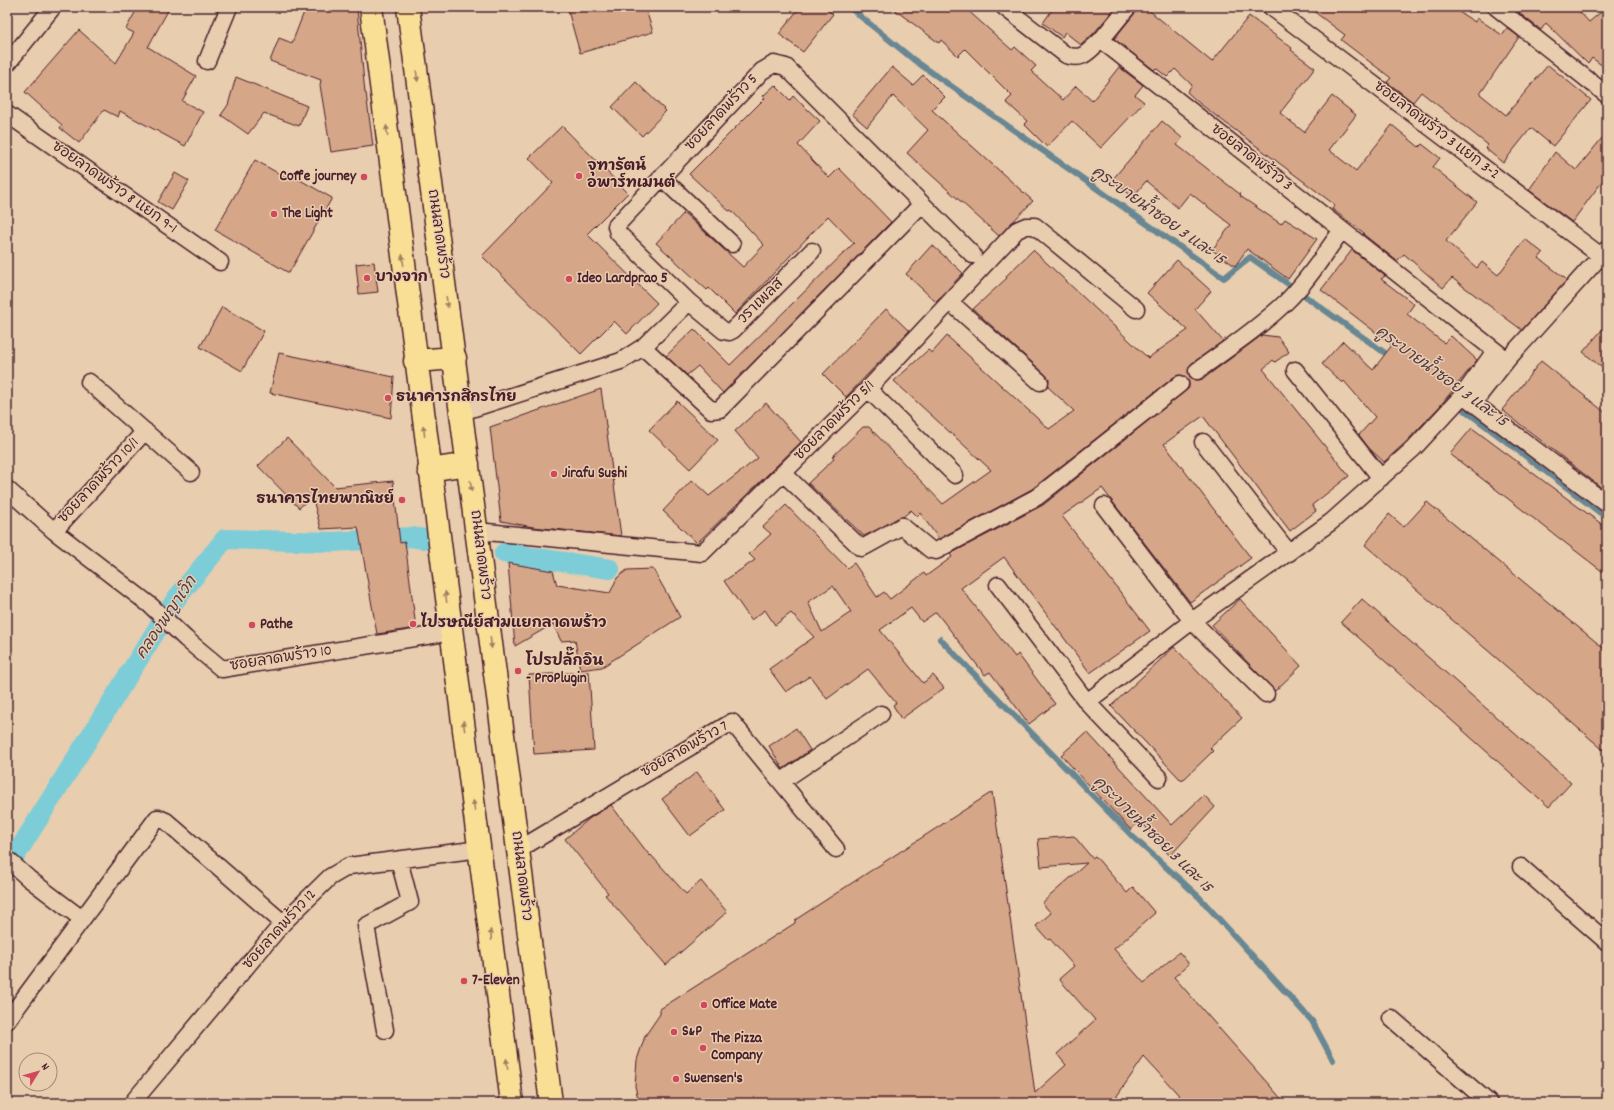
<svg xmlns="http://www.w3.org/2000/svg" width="1614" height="1110" viewBox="0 0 1614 1110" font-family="Dekko,'Playpen Sans Thai',sans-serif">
<rect width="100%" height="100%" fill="#e8cdaf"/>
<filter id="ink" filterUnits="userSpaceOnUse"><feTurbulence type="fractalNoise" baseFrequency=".025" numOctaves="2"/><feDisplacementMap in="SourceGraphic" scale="8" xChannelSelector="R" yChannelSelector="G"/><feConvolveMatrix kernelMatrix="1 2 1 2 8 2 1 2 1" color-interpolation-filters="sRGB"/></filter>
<g filter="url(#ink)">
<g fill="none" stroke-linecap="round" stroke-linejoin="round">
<path stroke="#688792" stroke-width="6" d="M 849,7 L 914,60 L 1224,278 L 1250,257 L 1392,358
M 1441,392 L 1607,518
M 940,639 L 1134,838 L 1199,897 L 1312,1021 L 1333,1060"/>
<path stroke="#7ccdd7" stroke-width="20" d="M 504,553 L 610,569
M 7,869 L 176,599 L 225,539 L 333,542 L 411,537 L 424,539"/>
</g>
<path fill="#d6a688" stroke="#4a1f2b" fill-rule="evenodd" d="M 138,7 L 170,7 L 148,47 L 196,76 L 182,101 L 203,112 L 185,146 L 120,111 L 118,117 L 104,110 L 79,143 L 60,128 L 62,125 L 25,92 L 79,30 L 116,63 L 134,33 L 126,29 Z
M 306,7 L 330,7 L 330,11 L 357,9 L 365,93 L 366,93 L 373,146 L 331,152 L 320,85 L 321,80 L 270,61 L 279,38 L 292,43 Z
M 567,7 L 645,7 L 653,32 L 580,53 Z
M 800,7 L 824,7 L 833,14 L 803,52 L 779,34 Z
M 891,7 L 964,7 L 1012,50 L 1015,47 L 1036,66 L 1031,71 L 1063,100 L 1076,86 L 1092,101 L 1119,67 L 1143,85 L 1135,95 L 1144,102 L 1101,148 L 1072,121 L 1047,147 L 1024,124 L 1027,121 L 1006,102 L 1012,96 L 965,49 L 958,56 L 941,40 L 939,43 Z
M 1054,7 L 1116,7 L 1094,33 L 1081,45 L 1065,32 L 1062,37 L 1043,23 Z
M 1137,7 L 1145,7 L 1212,62 L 1249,16 L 1292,48 L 1291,50 L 1315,68 L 1280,113 L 1304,132 L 1332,96 L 1356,115 L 1329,150 L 1356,171 L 1392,125 L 1419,147 L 1422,144 L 1440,158 L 1433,167 L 1477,202 L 1446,241 L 1477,268 L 1482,262 L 1498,275 L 1525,239 L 1543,253 L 1539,258 L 1567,280 L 1522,330 L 1452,278 L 1443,288 L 1404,254 L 1397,261 L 1363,234 L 1364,233 L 1332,209 L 1335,205 L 1199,103 L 1187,92 L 1192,85 L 1175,69 L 1167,77 L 1156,68 L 1154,70 L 1114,39 L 1135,13 Z
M 1308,7 L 1451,7 L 1475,22 L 1477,18 L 1502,35 L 1507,28 L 1519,37 L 1480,94 L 1506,115 L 1548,65 L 1591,100 L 1553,146 L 1531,128 L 1503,163 L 1485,148 L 1488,145 L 1421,92 L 1413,102 L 1387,82 L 1391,78 L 1341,40 L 1345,35 Z
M 1525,7 L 1575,7 L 1589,22 L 1607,7 L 1607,69 L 1592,58 L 1588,64 L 1546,23 L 1541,30 L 1519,13 Z
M 892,67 L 913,85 L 923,75 L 945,97 L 932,110 L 1033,201 L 999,236 L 907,153 L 928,130 L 893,96 L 867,127 L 852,114 Z
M 236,77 L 307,106 L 299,126 L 264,113 L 248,134 L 221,115 L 228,105 Z
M 636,82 L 666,111 L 642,136 L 612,107 Z
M 775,85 L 790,100 L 793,96 L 820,121 L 798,145 L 829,178 L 839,168 L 891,222 L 723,393 L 698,366 L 687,375 L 666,356 L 694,329 L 730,365 L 854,243 L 828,216 L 735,314 L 709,288 L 707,290 L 656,243 L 684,213 L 743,267 L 764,245 L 731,210 L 729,211 L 689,174 L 765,98 L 763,96 Z
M 1162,121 L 1182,138 L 1177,145 L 1241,195 L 1240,196 L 1281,224 L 1285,219 L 1317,239 L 1288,279 L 1247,249 L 1235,266 L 1212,250 L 1231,225 L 1190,193 L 1178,208 L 1146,181 L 1133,197 L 1112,180 Z
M 562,126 L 628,193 L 587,234 L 657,303 L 627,334 L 614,321 L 581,354 L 482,256 L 553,183 L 529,158 Z
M 1607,132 L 1607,175 L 1572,222 L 1529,190 L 1555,152 L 1576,170 Z
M 255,160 L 290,180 L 293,176 L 332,198 L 289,273 L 215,230 Z
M 175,173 L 189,181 L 172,210 L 158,202 Z
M 932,245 L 963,273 L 936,302 L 906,274 Z
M 1033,250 L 1148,358 L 1188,330 L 1147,293 L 1177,260 L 1211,291 L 1195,309 L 1223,341 L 1191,364 L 1188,372 L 1190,377 L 1198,380 L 1203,379 L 1262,335 L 1278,337 L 1289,352 L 1275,362 L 1273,360 L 1263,369 L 1349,476 L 1312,505 L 1316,511 L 1290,531 L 1203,416 L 1164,444 L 1251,558 L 1190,602 L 1102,488 L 1062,516 L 1150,631 L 1090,673 L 1004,557 L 961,588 L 1015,657 L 1018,654 L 1055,704 L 1029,724 L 990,672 L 985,675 L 936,612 L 922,622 L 911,608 L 880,630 L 923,683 L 933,675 L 944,688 L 901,719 L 893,705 L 896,703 L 868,669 L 827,699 L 810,676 L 786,692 L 769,669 L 814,637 L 791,613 L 775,625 L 765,610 L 751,620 L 724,581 L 755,560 L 749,554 L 771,534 L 763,527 L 786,505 L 847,568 L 854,563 L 877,597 L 884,592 L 890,599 L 924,573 L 926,576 L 952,557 L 950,554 L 1043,505 L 1189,388 L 1189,383 L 1187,378 L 1179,375 L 1174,377 L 1032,489 L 939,539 L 920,513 L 917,516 L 911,510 L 903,517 L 864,536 L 808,483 L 834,459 L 832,457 L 863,427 L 869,427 L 943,504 L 991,470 L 894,381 L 928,350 L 932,353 L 947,336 L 1049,429 L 1074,411 L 1048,387 L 1049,379 L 1046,375 L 973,309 L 1007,278 L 1006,276 ZM 833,586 L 851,612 L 822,632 L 808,602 Z
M 1352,250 L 1385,276 L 1381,279 L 1414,304 L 1407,314 L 1444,343 L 1451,336 L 1477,360 L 1440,406 L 1406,442 L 1384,462 L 1369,448 L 1359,435 L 1375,417 L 1344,381 L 1342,383 L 1322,364 L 1343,341 L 1373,370 L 1392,345 L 1321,290 Z
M 374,262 L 378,292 L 359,294 L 356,264 Z
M 222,307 L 264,331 L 242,371 L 200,347 Z
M 886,309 L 909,331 L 846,397 L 823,374 Z
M 1607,324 L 1607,372 L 1583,352 Z
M 279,353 L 394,377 L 391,418 L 270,393 Z
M 1541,361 L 1607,414 L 1607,492 L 1502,410 Z
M 601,389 L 621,536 L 533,527 L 501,521 L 490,427 Z
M 677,401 L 718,440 L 690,469 L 649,430 Z
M 766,403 L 801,442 L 697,543 L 663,511 L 692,480 L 709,496 L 758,458 L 735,431 Z
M 1472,428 L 1607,528 L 1607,575 L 1450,454 Z
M 287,438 L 335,487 L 393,481 L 400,543 L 405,542 L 416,628 L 377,634 L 358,527 L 321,529 L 312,496 L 299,508 L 258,466 Z
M 1427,502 L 1607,651 L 1607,753 L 1365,545 L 1389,514 L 1404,527 Z
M 508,563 L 553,571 L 557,585 L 610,593 L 617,578 L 627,570 L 653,569 L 680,617 L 602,667 L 580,670 L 575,640 L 561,641 L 553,624 L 515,646 Z
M 1240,599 L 1301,666 L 1275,691 L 1212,625 Z
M 1362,599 L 1571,783 L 1549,807 L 1341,622 Z
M 1174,647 L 1242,718 L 1210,748 L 1213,751 L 1182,781 L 1111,706 Z
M 589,672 L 594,750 L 534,754 L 529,675 Z
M 796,728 L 810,750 L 783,769 L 769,746 Z
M 1087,732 L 1172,825 L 1204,795 L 1215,807 L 1170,856 L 1140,820 L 1131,830 L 1061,755 Z
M 697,772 L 725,810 L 690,836 L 662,799 Z
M 992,792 L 1035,1093 L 1066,1065 L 1057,1054 L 1095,1020 L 1059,979 L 1074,966 L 1050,939 L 1048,940 L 1036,926 L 1051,913 L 1042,903 L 1087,863 L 1041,867 L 1038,839 L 1074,836 L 1092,858 L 1095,856 L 1127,893 L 1133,887 L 1155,913 L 1114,949 L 1144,983 L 1179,952 L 1189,964 L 1174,977 L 1285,1103 L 1186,1103 L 1144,1057 L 1112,1103 L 639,1103 L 635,1086 L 637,1060 L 645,1036 L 660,1014 L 660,1009 L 795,923 L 795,920 Z
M 611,805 L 650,856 L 651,855 L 686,894 L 701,881 L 727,912 L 666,965 L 605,895 L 608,893 L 565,839 L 590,818 Z"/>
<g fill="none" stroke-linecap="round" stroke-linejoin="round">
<g stroke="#4a1f2b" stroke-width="19">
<path id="minor" d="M 1004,7 L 1066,55 C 1084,61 1088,51 1101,40 L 1507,360 L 1607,249
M 1271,7 L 1601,256
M 1496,7 L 1607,95
M 1101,40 L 1128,7
M 207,61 L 229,7
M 7,64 L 53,7
M 7,114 L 220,262
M 661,177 L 732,244
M 812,251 L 733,330 L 729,332 L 724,331 L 689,302 L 618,233 L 616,226 L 762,71 L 774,64 L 786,67 L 973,255
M 950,302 L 1040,382
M 643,347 L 711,410 L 720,409 L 922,204
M 1495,351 L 1463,395 L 1607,504
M 1295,370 L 1381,478
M 1197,371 C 1227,349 1259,328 1286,302 C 1308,281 1324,254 1342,230
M 89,382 L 191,472
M 868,389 L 955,475
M 1473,403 L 1507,360
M 462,412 L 621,361 L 643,347 L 689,302
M 1203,442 L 1289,553
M 783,473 L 861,548 L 866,546 L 902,526 L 931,550 L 936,551 L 1037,497 L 1180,384
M 7,489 L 54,531 L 150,605 L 186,639 L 222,669 L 451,632
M 1104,506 L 1192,621 L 1266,694
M 54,531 L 145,431
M 477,531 L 702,553 L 868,389 L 1017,230 L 1026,226 L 1035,226 L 1136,309
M 998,585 L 1087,702 L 1159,778
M 1087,702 L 1192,621 L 1331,522 L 1413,449 L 1463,395
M 782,781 L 881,714
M 518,850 L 732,722 L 836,849
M 7,859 L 28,878 L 82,919
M 1521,867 L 1607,942
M 1391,1018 L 1489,1103
M 7,1021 L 157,818 L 159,818 L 166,821 L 283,923
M 385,1030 L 366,926 L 410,902 L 399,860
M 132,1103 L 283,923 L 330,877 L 349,866 L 480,849"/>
</g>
<g stroke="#4a1f2b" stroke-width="25">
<path id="primary" d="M 371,7 L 512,1103
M 408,7 L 551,1103
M 415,361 L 455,358
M 429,470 L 468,464"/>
</g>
<use href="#minor" stroke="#e8cdaf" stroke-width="16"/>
<use href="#primary" stroke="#f9df96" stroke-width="22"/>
</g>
<defs><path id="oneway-solid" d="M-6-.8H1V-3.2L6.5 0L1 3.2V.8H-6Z"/></defs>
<g fill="#a27f60">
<use href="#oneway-solid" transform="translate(417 76) rotate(82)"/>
<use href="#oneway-solid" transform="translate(387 131) rotate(-97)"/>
<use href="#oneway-solid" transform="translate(403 260) rotate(-97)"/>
<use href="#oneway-solid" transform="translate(447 302) rotate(82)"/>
<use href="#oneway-solid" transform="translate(424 431) rotate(-97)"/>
<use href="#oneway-solid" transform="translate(471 486) rotate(83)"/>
<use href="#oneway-solid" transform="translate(446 597) rotate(-98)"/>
<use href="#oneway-solid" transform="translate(491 643) rotate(83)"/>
<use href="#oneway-solid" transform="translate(464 726) rotate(-98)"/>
<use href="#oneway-solid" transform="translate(474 806) rotate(-97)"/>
<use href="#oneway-solid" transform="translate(491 935) rotate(-97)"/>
<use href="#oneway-solid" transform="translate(507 1064) rotate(-97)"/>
</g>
</g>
<g fill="#d1495b" stroke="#e8cdaf" stroke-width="1.5">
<circle cx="579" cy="176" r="4"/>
<circle cx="364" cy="177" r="4"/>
<circle cx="274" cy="214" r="4"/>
<circle cx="367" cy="278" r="4"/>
<circle cx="569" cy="279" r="4"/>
<circle cx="388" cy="398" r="4"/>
<circle cx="554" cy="474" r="4"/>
<circle cx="402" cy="500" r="4"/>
<circle cx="413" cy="624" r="4"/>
<circle cx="252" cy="625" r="4"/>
<circle cx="518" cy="671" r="4"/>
<circle cx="464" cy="981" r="4"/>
<circle cx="704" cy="1005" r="4"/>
<circle cx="674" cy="1032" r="4"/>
<circle cx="703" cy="1048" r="4"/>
<circle cx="676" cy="1079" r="4"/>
</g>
<g text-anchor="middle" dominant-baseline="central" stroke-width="3" stroke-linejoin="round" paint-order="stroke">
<g font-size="15" fill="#4a1f2b" stroke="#e8cdaf">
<text transform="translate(722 113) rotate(-47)">ซอยลาดพร้าว 5</text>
<text transform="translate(1436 131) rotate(37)">ซอยลาดพร้าว 3 แยก 3-2</text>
<text transform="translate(1251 158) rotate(38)">ซอยลาดพร้าว 3</text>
<text transform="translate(114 188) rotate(35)">ซอยลาดพร้าว 8 แยก 9-1</text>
<text transform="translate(438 234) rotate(82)">ถนนลาดพร้าว</text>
<text transform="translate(761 302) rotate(-45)">วราเพลส</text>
<text transform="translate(835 421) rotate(-45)">ซอยลาดพร้าว 5/1</text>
<text transform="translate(99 481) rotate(-47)">ซอยลาดพร้าว 10/1</text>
<text transform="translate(480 555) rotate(83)">ถนนลาดพร้าว</text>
<text transform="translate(281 659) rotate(-9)">ซอยลาดพร้าว 10</text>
<text transform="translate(685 750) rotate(-30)">ซอยลาดพร้าว 7</text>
<text transform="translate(521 876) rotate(83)">ถนนลาดพร้าว</text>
<text transform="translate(280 930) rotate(-48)">ซอยลาดพร้าว 12</text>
</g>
<g font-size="15" font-weight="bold" fill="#4a1f2b" stroke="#e8cdaf" text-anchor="start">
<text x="587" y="167">จุฑารัตน์<tspan x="587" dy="17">อพาร์ทเมนต์</tspan></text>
<text x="356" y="177" text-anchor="end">Coffe journey</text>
<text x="282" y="214">The Light</text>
<text x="375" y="278">บางจาก</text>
<text x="577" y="279">Ideo Lardprao 5</text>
<text x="396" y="398">ธนาคารกสิกรไทย</text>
<text x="562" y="474">Jirafu Sushi</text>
<text x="394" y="500" text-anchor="end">ธนาคารไทยพาณิชย์</text>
<text x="421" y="624">ไปรษณีย์สามแยกลาดพร้าว</text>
<text x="260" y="625">Pathe</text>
<text x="526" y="662">โปรปลั๊กอิน<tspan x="526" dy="17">- ProPlugin</tspan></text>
<text x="472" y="981">7-Eleven</text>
<text x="712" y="1005">Office Mate</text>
<text x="682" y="1032">S&amp;P</text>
<text x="711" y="1039">The Pizza<tspan x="711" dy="17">Company</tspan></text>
<text x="684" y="1079">Swensen's</text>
</g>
<g font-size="16" font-style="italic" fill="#523945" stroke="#e8cdaf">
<text transform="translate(1158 216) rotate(35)">คูระบายน้ำซอย 3 และ 15</text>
<text transform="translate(1441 377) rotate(36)">คูระบายน้ำซอย 3 และ 15</text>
<text transform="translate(167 618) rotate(-56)">คลองพญาเวิก</text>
<text transform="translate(1152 835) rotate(44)">คูระบายน้ำซอย 3 และ 15</text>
</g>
</g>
<rect width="1614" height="1110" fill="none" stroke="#e8cdaf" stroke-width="24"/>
<rect x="12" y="12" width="1590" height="1086" fill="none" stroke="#4a1f2b" stroke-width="1.5" filter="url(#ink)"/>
<g transform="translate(38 1072) rotate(53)"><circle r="19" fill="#e8cdaf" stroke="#a9877a"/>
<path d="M0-3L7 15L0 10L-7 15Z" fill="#d1495b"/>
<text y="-6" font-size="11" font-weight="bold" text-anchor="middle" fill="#4a1f2b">N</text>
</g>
</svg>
